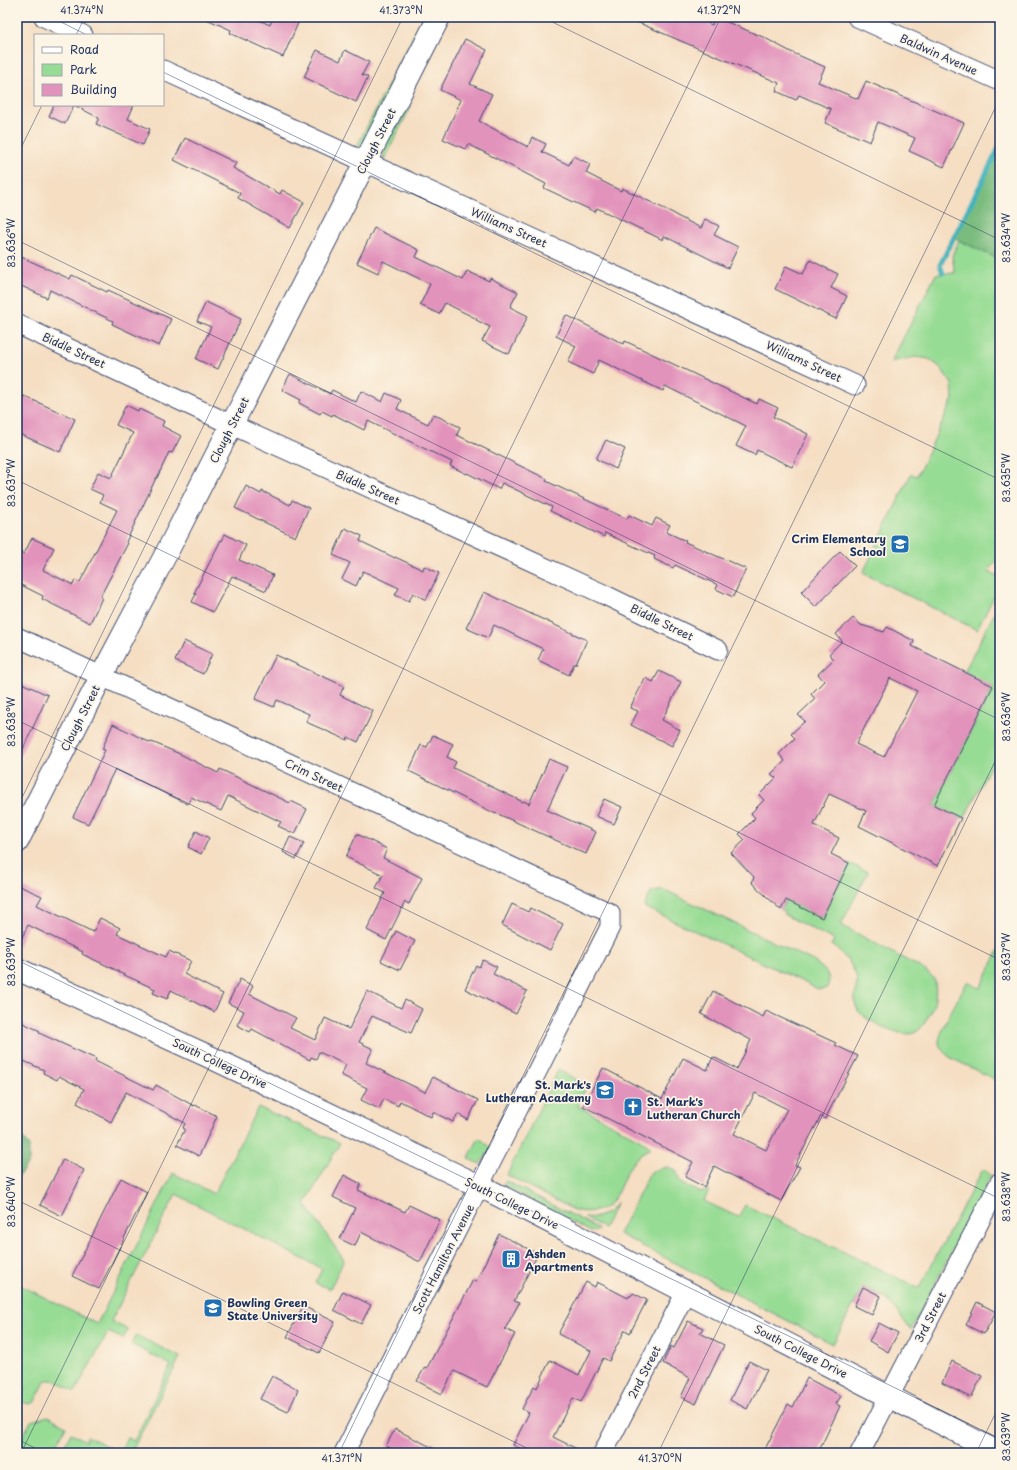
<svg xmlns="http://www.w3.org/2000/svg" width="1017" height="1470" viewBox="0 0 1017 1470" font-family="'Playpen Sans',sans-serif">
<rect width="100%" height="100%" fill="#fcf5e5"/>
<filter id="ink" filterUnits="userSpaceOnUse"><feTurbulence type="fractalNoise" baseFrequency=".025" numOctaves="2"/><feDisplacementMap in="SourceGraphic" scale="8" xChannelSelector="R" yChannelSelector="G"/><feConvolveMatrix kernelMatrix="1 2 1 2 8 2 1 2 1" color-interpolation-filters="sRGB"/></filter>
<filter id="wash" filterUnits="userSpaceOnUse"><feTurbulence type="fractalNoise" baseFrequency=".012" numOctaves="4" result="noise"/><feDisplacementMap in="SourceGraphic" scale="16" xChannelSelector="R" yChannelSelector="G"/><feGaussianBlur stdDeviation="0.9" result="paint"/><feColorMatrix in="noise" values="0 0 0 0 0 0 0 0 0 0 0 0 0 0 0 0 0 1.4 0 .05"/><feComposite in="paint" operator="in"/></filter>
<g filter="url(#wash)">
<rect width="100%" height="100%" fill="#f5dec2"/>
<path fill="#97dc94" stroke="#598679" d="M 423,17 L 430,17 L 367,143 L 360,147 L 357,146 Z
M 408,103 L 411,106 L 384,160 L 383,148 Z
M 959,240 L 1000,260 L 1000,558 L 987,571 L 1000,577 L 1000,585 L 977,630 L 863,573 L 911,474 L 917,476 L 953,399 L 952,384 L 940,367 L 929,359 L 915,357 L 891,362 L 936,274 L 955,273 L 952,256 Z
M 994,614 L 1000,618 L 1000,747 L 965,817 L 961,818 L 934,805 L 993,687 L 964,672 Z
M 849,863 L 868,872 L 841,925 L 923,969 L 934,978 C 937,990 936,1001 931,1011 C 927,1019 922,1030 914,1033 C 903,1038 866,1021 859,1012 C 852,1002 856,993 857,982 C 857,969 842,952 831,945 L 834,940 L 783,914 L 785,911 L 781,910 L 786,900 L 822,918 Z
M 662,889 L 667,891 L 813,961 C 823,968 834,975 826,989 L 818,989 L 644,907 L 651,892 Z
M 1000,948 L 1000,1082 L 951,1058 C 946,1054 940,1050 939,1043 C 938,1033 961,993 967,982 L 980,988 Z
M 558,1070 L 587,1085 L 578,1106 L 641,1140 L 651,1148 C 647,1150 643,1152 640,1155 C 613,1178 626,1218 576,1211 L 507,1175 Z
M 258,1107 L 340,1143 L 305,1204 L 344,1260 L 330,1289 L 315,1283 L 322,1269 L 176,1194 L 111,1321 L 128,1330 L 123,1339 L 108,1332 L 75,1392 L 53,1380 L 46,1380 L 34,1403 L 28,1404 L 20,1401 L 26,1388 L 17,1384 L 17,1292 L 20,1285 L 97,1324 L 173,1173 L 214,1194 Z
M 479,1138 L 492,1148 L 480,1164 L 468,1159 Z
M 667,1167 L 676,1170 L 680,1183 L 699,1192 L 709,1190 L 704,1201 L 738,1217 L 745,1205 L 919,1288 L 983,1169 L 991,1175 L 911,1330 L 887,1299 L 863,1287 L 833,1344 L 619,1234 L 649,1175 L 655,1170 Z
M 506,1181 L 599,1229 L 591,1232 L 503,1185 Z
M 617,1203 L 604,1228 L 585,1218 L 586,1217 C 600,1219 609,1213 617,1203 Z
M 136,1335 L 180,1357 L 131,1453 L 61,1453 L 71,1433 L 86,1441 L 87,1436 L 120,1452 L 127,1437 L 134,1441 L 171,1365 L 131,1344 Z
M 48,1416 L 66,1426 L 53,1453 L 17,1453 L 17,1448 L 31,1421 Z"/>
<path fill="#79bc7e" stroke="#4a766e" d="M 1000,146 L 1000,260 L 954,238 Z
M 17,1131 L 29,1146 L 29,1162 L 17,1179 Z"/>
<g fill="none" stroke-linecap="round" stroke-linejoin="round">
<path stroke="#43b2bc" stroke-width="5" d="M 943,273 L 940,265 L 1000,146"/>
</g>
<g id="blocks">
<path fill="#e293bc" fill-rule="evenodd" d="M 202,17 L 252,17 L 270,25 L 273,17 L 289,17 L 299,21 L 283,57 L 230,33 L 231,30 Z
M 625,17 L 693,17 L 712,25 L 715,17 L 763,37 L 791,52 L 825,67 L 818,82 L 858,99 L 866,81 L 964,123 L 944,167 L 909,151 L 915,138 L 878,122 L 870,142 L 825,123 L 831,109 L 799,95 L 796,100 L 776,91 L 779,83 Z
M 465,39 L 487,50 L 470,84 L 492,94 L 479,121 L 528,147 L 532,137 L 546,144 L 542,152 L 569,165 L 573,156 L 590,164 L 586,173 L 621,191 L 622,188 L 675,214 L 675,215 L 701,228 L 705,219 L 719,226 L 714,235 L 738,247 L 728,268 L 664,236 L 663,240 L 597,208 L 595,212 L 544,188 L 546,184 L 468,144 L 465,149 L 443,139 L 461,100 L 440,90 Z
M 317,50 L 340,61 L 345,50 L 369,62 L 362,75 L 368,77 L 356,102 L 304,77 Z
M 54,105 L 134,105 L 128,119 L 150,129 L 143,145 L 96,124 L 99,118 L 74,105 L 65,124 L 49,116 Z
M 185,138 L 236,163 L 233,168 L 280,194 L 282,190 L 304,202 L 290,228 L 238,198 L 240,193 L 174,160 Z
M 374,228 L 419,250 L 416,257 L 463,280 L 467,271 L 489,281 L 490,278 L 518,292 L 510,307 L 528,316 L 509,354 L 482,341 L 490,327 L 476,320 L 477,319 L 445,303 L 439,314 L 420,305 L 430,284 L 383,261 L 378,273 L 357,263 Z
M 17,255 L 70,279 L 72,275 L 107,292 L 108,290 L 171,319 L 159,346 L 112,324 L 113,321 L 50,290 L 47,298 L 17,284 Z
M 810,260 L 838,274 L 831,288 L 847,296 L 836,319 L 775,289 L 786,266 L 803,274 Z
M 206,302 L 241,319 L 218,369 L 196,359 L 211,327 L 197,321 Z
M 566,315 L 624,344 L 625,341 L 757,404 L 759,399 L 778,408 L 773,417 L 808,434 L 792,467 L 757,450 L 755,455 L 736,446 L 746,426 L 665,386 L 663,391 L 599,360 L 593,374 L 568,362 L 576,346 L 556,336 Z
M 290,374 L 330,394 L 332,390 L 356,402 L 361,391 L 382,402 L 386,393 L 401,400 L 397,409 L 428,424 L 433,414 L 460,427 L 457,435 L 547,479 L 546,481 L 627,519 L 629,515 L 652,526 L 656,518 L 670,525 L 666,532 L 686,541 L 685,542 L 746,569 L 733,597 L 716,589 L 718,585 L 675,565 L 673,568 L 654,559 L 655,556 L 605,533 L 604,537 L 594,532 L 550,511 L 552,507 L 502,483 L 499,489 L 467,473 L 467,474 L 450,466 L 452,462 L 368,421 L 364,430 L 333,414 L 332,416 L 322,411 L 320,414 L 299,403 L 301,400 L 282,390 Z
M 17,393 L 75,419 L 60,452 L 17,433 Z
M 126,405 L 138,411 L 139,409 L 164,421 L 162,426 L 181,436 L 172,453 L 169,452 L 157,478 L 156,478 L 126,542 L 128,543 L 100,597 L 102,598 L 90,623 L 42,599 L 43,596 L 17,583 L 17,550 L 24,554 L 32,538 L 54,548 L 43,570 L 73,585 L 75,580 L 80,582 L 117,510 L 100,502 L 103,495 L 90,489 L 98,472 L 111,478 L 133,433 L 116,425 Z
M 606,440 L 625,449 L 616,469 L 596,459 Z
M 246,486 L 261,494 L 262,491 L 290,505 L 292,500 L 309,508 L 295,537 L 235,508 Z
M 345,528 L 362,536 L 360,541 L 395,558 L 395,557 L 423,570 L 424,566 L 439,573 L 426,600 L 413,593 L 409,601 L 395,595 L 399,588 L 363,571 L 356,586 L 342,579 L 350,563 L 333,555 Z
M 225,534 L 246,545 L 239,560 L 273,575 L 266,591 L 232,576 L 213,612 L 192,602 L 196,594 L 194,593 L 221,540 L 222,541 Z
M 840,551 L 855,566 L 816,607 L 801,592 Z
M 484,592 L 587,640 L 576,664 L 574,664 L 569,675 L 538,660 L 543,649 L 494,625 L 488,638 L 466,628 Z
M 853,618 L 861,625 L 884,632 L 887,627 L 914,641 L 912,646 L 993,686 L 934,805 L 961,818 L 938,866 L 859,826 L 866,811 L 829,794 L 814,825 L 839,838 L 831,854 L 849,863 L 822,918 L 786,900 L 781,910 L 752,883 L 754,877 L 731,853 L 745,840 L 739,834 L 755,818 L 751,813 L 764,800 L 759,795 L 776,778 L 771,774 L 785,761 L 779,754 L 795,738 L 791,734 L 805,721 L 798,715 L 815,699 L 811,694 L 824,681 L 818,674 L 834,659 L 829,654 L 842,641 L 836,634 ZM 890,678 L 917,691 L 884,757 L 856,744 Z
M 184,641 L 212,654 L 203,674 L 175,661 Z
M 276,655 L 344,686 L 340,695 L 373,711 L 358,742 L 348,737 L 347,740 L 306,722 L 309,714 L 277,700 L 274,707 L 255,699 Z
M 659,671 L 681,682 L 662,720 L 680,730 L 672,746 L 631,725 L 638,711 L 630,708 L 645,678 L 653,682 Z
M 17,681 L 48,695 L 17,762 Z
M 113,724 L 151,743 L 152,742 L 180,754 L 218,773 L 220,769 L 290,803 L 291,801 L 307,809 L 295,834 L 278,826 L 281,822 L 228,796 L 221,811 L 191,797 L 188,804 L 115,769 L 88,824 L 73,817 L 105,750 L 102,749 Z
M 433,735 L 453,744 L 447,757 L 456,762 L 453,768 L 523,802 L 524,801 L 529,804 L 549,759 L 567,767 L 547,810 L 596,832 L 586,854 L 496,813 L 496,814 L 409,771 L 421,745 L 427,747 Z
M 604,799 L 622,807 L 614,824 L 596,816 Z
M 196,831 L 209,838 L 201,854 L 188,847 Z
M 357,834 L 387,849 L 383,858 L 422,878 L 409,904 L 405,902 L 386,940 L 367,930 L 385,893 L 376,888 L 383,875 L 346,857 Z
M 290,837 L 304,843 L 296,859 L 283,852 Z
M 17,885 L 42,896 L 37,905 L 93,932 L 100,918 L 120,928 L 117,934 L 166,957 L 169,951 L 191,961 L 184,974 L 223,994 L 214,1012 L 171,990 L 167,999 L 153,993 L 155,989 L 118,972 L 118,971 L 82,954 L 83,952 L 28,925 L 17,948 Z
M 512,904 L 528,912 L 530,908 L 563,924 L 550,950 L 502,925 Z
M 396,931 L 415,941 L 400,970 L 381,961 Z
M 483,960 L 497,967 L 493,974 L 527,991 L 516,1014 L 465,989 L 476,965 L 479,967 Z
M 240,979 L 253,986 L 249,994 L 296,1018 L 290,1028 L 315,1040 L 325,1018 L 349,1029 L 367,991 L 401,1008 L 405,1000 L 422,1009 L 411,1033 L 372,1016 L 359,1042 L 373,1049 L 366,1063 L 425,1092 L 433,1077 L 478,1100 L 468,1120 L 458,1114 L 453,1122 L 433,1112 L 431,1117 L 400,1101 L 398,1106 L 384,1099 L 379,1109 L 361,1100 L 367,1088 L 341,1075 L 346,1065 L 319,1052 L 316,1059 L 311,1057 L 310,1060 L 252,1029 L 250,1032 L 237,1025 L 244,1011 L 228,1003 Z
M 713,991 L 763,1017 L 766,1011 L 836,1043 L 835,1045 L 858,1056 L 825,1119 L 821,1116 L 795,1165 L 800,1167 L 781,1201 L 714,1166 L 704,1187 L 685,1177 L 693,1162 L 583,1106 L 603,1068 L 662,1099 L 683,1058 L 707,1070 L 713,1057 L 737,1069 L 751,1040 L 701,1014 ZM 755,1093 L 787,1109 L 766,1150 L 734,1134 Z
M 21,1022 L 40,1031 L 39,1033 L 96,1059 L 95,1061 L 153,1090 L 156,1085 L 194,1106 L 195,1105 L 217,1116 L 199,1156 L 177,1145 L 185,1129 L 183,1128 L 185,1123 L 126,1092 L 111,1122 L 77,1103 L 84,1089 L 59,1076 L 57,1080 L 43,1073 L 44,1070 L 17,1058 L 17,1031 Z
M 63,1159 L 84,1170 L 62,1216 L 40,1205 Z
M 344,1175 L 361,1184 L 358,1190 L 405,1212 L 409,1205 L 440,1220 L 420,1262 L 361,1232 L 355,1246 L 340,1239 L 355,1208 L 333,1197 Z
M 121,1178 L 147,1192 L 99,1289 L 72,1276 Z
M 499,1234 L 538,1254 L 514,1301 L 519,1303 L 505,1329 L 515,1334 L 487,1387 L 454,1371 L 442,1394 L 417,1381 L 425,1367 L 427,1368 L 473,1280 L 476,1281 Z
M 586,1282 L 595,1287 L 597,1282 L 628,1298 L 629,1296 L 631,1296 L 633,1293 L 647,1300 L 630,1333 L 625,1330 L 609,1361 L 603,1358 L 581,1402 L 573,1398 L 553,1437 L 585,1453 L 529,1453 L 513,1445 L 529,1413 L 522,1409 L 534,1386 L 537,1388 L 550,1360 L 579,1375 L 591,1351 L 558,1334 Z
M 863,1287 L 881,1296 L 872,1315 L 854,1306 Z
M 343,1291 L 371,1305 L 361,1324 L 334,1310 Z
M 977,1302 L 996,1312 L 984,1334 L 966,1325 Z
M 303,1306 L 335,1322 L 319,1353 L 287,1337 Z
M 688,1321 L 703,1328 L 700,1333 L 724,1345 L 696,1404 L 681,1397 L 690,1378 L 663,1363 L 671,1346 L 674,1348 Z
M 879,1323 L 898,1333 L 888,1352 L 869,1341 Z
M 749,1361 L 767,1370 L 747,1409 L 730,1400 Z
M 952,1361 L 982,1376 L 971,1398 L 942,1383 Z
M 272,1376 L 298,1390 L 288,1412 L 260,1399 Z
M 807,1378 L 841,1396 L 836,1404 L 840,1406 L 818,1453 L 763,1453 L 788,1404 L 793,1407 Z
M 395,1429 L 443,1453 L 399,1453 L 386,1446 Z"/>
</g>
</g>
<g filter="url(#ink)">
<use href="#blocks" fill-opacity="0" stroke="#3c496d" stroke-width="1"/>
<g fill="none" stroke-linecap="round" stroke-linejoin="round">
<g stroke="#3c496d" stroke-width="21">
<path id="minor" d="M 44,17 L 83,35
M 857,17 L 1000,81
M 163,70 C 393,176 625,279 855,385
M 17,324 L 232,425 L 601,593 L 718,650
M 17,637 L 405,817 L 610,913 L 610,927 L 344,1453
M 603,1453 L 686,1292
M 860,1453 L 1000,1182"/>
</g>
<g stroke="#3c496d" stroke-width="24">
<path id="tertiary" d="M 17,842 L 101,677 L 167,552 L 439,17
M 17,969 L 210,1057 L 492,1192 L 999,1453"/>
</g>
<use href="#minor" stroke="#fff" stroke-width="19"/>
<use href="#tertiary" stroke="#fff" stroke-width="22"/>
</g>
</g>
<path fill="none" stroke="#1b2f5e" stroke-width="1" stroke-opacity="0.45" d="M 51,17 L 87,35M 542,17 L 1000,240M 76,35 L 85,17M 163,72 L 1000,480M 17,156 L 42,105M 17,240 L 1000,720M 17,480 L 1000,960M 17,720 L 1000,1199M 17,808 L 403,17M 17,960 L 1000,1439M 17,1200 L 537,1453M 17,1439 L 45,1453M 21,1453 L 721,17M 339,1453 L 1000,98M 658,1453 L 1000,751M 976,1453 L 1000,1404"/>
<defs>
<g id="school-square" transform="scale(1)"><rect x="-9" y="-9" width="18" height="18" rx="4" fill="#1f6fb2" stroke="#fcf5e5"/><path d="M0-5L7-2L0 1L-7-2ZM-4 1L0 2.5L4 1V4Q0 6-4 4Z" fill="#fff"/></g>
<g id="church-square" transform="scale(1)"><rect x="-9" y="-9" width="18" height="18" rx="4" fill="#1f6fb2" stroke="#fcf5e5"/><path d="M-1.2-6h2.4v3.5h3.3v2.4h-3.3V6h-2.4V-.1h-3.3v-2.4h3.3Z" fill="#fff"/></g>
<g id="building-square" transform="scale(1)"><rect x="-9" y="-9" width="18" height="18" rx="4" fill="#1f6fb2" stroke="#fcf5e5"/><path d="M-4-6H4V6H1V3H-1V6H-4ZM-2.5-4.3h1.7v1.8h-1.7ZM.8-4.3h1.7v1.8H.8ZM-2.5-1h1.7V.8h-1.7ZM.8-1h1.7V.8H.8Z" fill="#fff"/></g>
<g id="university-square" transform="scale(1)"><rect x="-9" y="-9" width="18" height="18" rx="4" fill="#1f6fb2" stroke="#fcf5e5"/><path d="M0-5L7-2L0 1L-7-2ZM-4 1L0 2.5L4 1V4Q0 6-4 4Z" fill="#fff"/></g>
</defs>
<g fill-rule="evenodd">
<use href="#school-square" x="900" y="544"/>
<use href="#school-square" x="605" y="1090"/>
<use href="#church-square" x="633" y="1107"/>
<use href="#building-square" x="511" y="1259"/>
<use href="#university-square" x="213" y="1308"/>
</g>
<g text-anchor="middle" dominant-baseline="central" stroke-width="3.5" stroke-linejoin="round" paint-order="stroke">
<g font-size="11" fill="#1b2f5e" stroke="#fcf5e5">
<text transform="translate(939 54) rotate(24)">Baldwin Avenue</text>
<text transform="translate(376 141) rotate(-63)">Clough Street</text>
<text transform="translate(509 227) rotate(24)">Williams Street</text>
<text transform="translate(74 350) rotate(25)">Biddle Street</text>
<text transform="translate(804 361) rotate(25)">Williams Street</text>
<text transform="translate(229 430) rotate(-63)">Clough Street</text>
<text transform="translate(368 487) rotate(24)">Biddle Street</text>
<text transform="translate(662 622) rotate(26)">Biddle Street</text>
<text transform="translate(80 718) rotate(-63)">Clough Street</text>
<text transform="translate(314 775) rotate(25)">Crim Street</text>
<text transform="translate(220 1063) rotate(25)">South College Drive</text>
<text transform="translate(512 1203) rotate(26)">South College Drive</text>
<text transform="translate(443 1259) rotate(-63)">Scott Hamilton Avenue</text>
<text transform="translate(930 1317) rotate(-63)">3rd Street</text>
<text transform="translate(801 1351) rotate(27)">South College Drive</text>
<text transform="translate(644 1372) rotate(-63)">2nd Street</text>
</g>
<g font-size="11" font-weight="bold" fill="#1b2f5e" stroke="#fcf5e5" text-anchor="start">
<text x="886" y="538" text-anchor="end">Crim Elementary<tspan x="886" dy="13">School</tspan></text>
<text x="591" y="1084" text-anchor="end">St. Mark's<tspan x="591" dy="13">Lutheran Academy</tspan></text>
<text x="647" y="1101">St. Mark's<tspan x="647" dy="13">Lutheran Church</tspan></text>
<text x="525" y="1253">Ashden<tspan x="525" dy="13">Apartments</tspan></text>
<text x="227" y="1302">Bowling Green<tspan x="227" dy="13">State University</tspan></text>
</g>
</g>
<rect width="1017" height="1470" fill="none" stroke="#fcf5e5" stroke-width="44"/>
<rect x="34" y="34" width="130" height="72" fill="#fcf5e5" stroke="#a2a6af"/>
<rect x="42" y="47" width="20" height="6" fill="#ffffff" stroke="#a2a6af"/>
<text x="70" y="54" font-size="12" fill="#1b2f5e">Road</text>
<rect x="42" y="64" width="20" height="12" fill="#97dc94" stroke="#a2a6af"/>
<text x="70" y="74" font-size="12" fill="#1b2f5e">Park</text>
<rect x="42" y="84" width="20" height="12" fill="#e293bc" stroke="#a2a6af"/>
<text x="70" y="94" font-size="12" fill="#1b2f5e">Building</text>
<rect x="22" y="22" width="973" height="1426" fill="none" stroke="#1b2f5e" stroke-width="1.5"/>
<g font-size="10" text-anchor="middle" fill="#1b2f5e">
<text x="82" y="14">41.374°N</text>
<text x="401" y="14">41.373°N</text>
<text x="719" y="14">41.372°N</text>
<text transform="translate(1006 238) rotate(-90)" y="4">83.634°W</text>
<text transform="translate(11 243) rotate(-90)" y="4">83.636°W</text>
<text transform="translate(1006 478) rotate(-90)" y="4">83.635°W</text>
<text transform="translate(11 483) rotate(-90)" y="4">83.637°W</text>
<text transform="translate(1006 717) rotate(-90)" y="4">83.636°W</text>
<text transform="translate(11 722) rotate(-90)" y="4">83.638°W</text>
<text transform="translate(1006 957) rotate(-90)" y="4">83.637°W</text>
<text transform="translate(11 962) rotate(-90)" y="4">83.639°W</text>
<text transform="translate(1006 1197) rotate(-90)" y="4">83.638°W</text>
<text transform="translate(11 1202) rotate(-90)" y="4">83.640°W</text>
<text transform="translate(1006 1437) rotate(-90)" y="4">83.639°W</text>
<text x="342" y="1462">41.371°N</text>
<text x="660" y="1462">41.370°N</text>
</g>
</svg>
